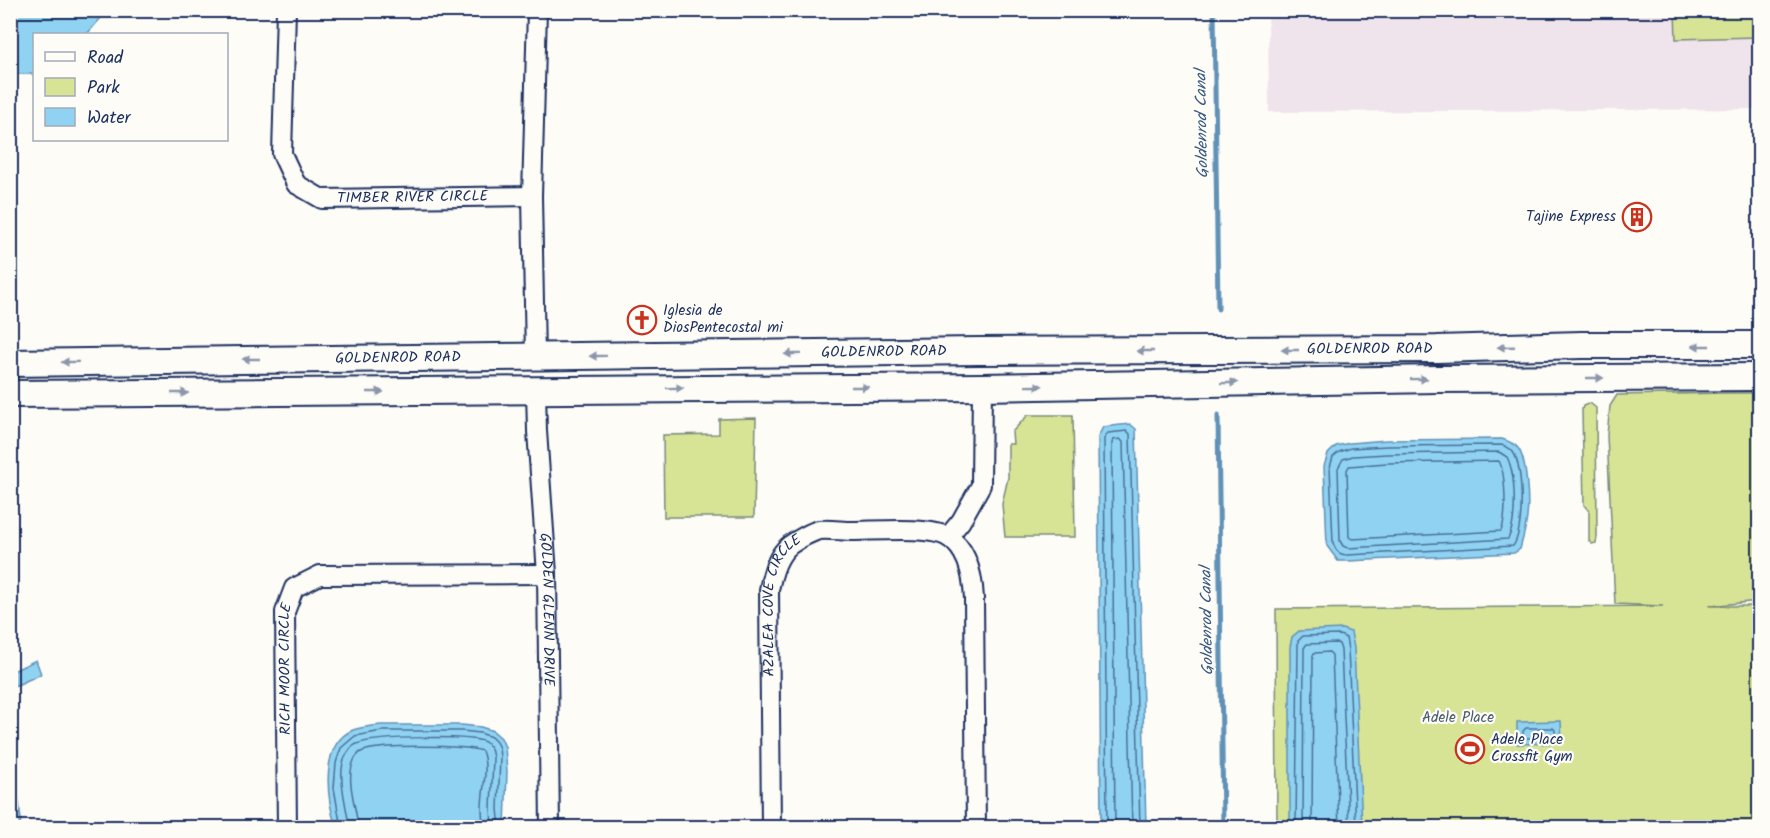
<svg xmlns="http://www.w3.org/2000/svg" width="1770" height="838" viewBox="0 0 1770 838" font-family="Kalam,sans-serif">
<rect width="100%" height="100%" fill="#fdfcf7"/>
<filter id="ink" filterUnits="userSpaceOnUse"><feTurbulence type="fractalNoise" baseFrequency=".0167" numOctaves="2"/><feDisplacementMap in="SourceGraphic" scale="12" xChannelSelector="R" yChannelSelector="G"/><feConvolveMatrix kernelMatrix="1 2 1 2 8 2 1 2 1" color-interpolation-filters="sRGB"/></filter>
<g filter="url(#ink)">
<path fill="#efe3ec" d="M 1268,11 L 1759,11 L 1759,109 L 1269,112 Z"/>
<path fill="#d7e496" stroke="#798a7a" stroke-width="1.5" d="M 1675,11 L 1757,11 L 1758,37 L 1676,39 Z
M 1726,393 L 1759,393 L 1759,601 L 1709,606 L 1759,606 L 1759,827 L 1277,827 L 1276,609 L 1663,606 L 1615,604 L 1607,435 L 1610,406 L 1617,395 Z
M 1590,403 L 1596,408 L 1597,537 L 1596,543 L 1592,544 L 1589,541 L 1589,511 L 1584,505 L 1582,410 L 1583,406 Z
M 1028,415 L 1073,415 L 1075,537 L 1005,537 L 1002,504 L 1008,478 L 1008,444 L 1013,444 L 1012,432 Z
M 756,418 L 754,517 L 664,517 L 663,435 L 719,434 L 719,419 Z"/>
<path fill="#90d2f1" stroke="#6191b6" stroke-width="1.5" d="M 10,11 L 11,10 L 107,11 L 87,34 L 34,34 L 34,74 L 11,74 Z
M 1130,424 L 1136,429 L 1146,827 L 1101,827 L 1098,437 L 1103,427 Z
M 1502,439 C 1508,441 1514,443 1518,448 C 1527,460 1529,502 1527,517 C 1526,528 1523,538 1520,549 L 1514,553 L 1348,561 L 1338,561 L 1327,546 L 1324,466 L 1328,454 L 1336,446 L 1350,443 L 1387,440 Z
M 1342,629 L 1351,632 L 1354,648 L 1362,827 L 1290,827 L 1290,647 L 1292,637 L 1299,631 Z
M 36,660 L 41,674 L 15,686 L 11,676 L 11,672 Z
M 1561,721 L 1562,743 L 1517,744 L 1517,722 Z
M 381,725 L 462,725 L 481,727 L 493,731 L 501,738 L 505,747 L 507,771 L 505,827 L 336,827 C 327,800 319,744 353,730 C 361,727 372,726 381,725 Z
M 10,746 L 13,751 L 21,820 L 19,827 L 11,827 Z"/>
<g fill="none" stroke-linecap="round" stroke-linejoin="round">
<path stroke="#4a7099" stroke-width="1.5" d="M 1501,445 C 1506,446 1510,448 1513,452 C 1524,467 1524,532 1513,546 L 1348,555 C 1339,555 1336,551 1333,543 L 1330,467 L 1333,457 L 1339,452 L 1351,448 L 1387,446 Z
M 1499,452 L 1507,457 C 1516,475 1517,521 1508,539 L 1348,548 L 1343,546 L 1340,541 L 1338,468 L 1343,459 L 1353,456 L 1387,454 Z
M 1499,461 C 1506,474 1507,518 1501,531 L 1352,539 L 1349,537 L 1347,470 L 1349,466 L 1387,463 Z
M 1526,728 L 1553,728 L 1555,730 L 1555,735 L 1553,738 L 1525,738 L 1523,736 L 1523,731 Z
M 341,828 L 334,788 L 336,763 L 341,748 L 355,736 L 382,731 L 462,731 L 480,733 L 491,737 L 496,742 L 499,748 L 500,757 L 498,809 L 500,828
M 349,828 C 348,807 333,769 349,751 C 351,747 356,744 360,743 C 377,737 470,735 485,742 C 491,746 492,751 493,758 L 491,808 L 492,828
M 358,828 C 357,807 344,779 355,758 C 356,757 359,753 361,752 C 376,744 465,745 482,751 C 489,768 482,790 482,808 C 482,815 483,821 483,828
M 1107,828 L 1104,439 L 1108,433 L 1127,431 L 1130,434 L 1140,828
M 1115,828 L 1112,443 L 1113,440 L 1120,439 L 1123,442 L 1132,828
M 1296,828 L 1298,641 L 1303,636 L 1340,635 L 1346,638 L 1348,649 L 1356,828
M 1303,828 L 1304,648 L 1307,644 L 1337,643 L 1339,644 L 1341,650 L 1349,828
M 1312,828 L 1313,655 L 1315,653 L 1329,652 L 1332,655 L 1339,828"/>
<path stroke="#6191b6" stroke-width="5" d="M 1214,10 L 1218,309
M 1218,415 L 1223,828"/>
<g stroke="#1b2f5e" stroke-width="22">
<g id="street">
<path id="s1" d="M 286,10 L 282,154 L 296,184 L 322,199 L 532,196"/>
<path d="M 535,357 L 532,196 L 537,10"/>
<path id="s2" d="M 536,391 L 537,431 L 547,574 L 550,828"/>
<path d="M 948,537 L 961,521 L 981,485 L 982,387"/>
<path id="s3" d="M 287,828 L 285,612 L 294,588 L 320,575 L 547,574"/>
<path id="s4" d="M 771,828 L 769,590 C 772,574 777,555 790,545 C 797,540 811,532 819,530 C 830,529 842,531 852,531 C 875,531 930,526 948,537 C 969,550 973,578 974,599 L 976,828"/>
</g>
</g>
<g stroke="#1b2f5e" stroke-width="30">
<g id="secondary">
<path id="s5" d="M 10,363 L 978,351 L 1437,349 L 1582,345 L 1760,345"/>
<path d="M 10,394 L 982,387 L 1438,379 L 1760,377"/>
</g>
</g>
<use href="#street" stroke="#fdfcf7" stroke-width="18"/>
<use href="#secondary" stroke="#fdfcf7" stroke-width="26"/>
</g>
<defs><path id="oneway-solid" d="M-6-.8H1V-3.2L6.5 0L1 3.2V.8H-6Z" transform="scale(1.5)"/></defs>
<g fill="#8c96aa">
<use href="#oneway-solid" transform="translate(1701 346) rotate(180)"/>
<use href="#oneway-solid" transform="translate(1506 347) rotate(178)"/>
<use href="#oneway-solid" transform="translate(1290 350) rotate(180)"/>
<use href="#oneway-solid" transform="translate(1145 351) rotate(180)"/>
<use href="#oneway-solid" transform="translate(793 354) rotate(179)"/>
<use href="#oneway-solid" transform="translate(598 356) rotate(179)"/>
<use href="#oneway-solid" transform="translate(251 359) rotate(180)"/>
<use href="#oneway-solid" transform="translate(70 362) rotate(179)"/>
<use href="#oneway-solid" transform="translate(1595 378)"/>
<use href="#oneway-solid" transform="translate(1419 379) rotate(-1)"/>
<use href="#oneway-solid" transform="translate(1229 383) rotate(-1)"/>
<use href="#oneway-solid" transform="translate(1034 386) rotate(-1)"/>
<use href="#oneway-solid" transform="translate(860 387)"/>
<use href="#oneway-solid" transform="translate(675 388) rotate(-1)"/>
<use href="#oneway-solid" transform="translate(375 392)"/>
<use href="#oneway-solid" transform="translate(180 393)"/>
</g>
</g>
<defs>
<g id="building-ring" transform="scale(1.5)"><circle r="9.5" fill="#fdfcf7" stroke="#c8321e" stroke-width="1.5"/><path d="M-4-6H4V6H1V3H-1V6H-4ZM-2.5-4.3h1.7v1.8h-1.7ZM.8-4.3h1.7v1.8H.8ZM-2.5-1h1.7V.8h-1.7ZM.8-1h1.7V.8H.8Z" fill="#c8321e"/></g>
<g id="church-ring" transform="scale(1.5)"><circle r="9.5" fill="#fdfcf7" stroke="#c8321e" stroke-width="1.5"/><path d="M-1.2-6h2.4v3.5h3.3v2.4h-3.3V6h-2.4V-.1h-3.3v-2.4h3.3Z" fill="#c8321e"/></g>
<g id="stadium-ring" transform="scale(1.5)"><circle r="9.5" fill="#fdfcf7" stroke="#c8321e" stroke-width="1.5"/><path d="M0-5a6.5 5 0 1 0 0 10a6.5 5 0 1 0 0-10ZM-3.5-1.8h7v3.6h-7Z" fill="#c8321e"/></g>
</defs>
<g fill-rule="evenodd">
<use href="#building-ring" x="1637" y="217"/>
<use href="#church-ring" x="642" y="320"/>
<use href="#stadium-ring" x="1470" y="749"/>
</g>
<g text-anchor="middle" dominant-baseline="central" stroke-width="4.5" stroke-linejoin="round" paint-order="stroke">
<g font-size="15" fill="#1b2f5e" stroke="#fdfcf7">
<text stroke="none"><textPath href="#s1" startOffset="298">TIMBER RIVER CIRCLE</textPath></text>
<text stroke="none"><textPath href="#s5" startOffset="1360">GOLDENROD ROAD</textPath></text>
<text stroke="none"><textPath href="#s5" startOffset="874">GOLDENROD ROAD</textPath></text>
<text stroke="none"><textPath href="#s5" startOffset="388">GOLDENROD ROAD</textPath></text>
<text stroke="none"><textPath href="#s2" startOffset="219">GOLDEN GLENN DRIVE</textPath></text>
<text stroke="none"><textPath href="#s4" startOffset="226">AZALEA COVE CIRCLE</textPath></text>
<text stroke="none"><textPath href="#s3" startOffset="159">RICH MOOR CIRCLE</textPath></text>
</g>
<g font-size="15" fill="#1b2f5e" stroke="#fdfcf7" text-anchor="start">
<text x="1616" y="217" text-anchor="end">Tajine Express</text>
<text x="663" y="311">Iglesia de<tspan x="663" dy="17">DiosPentecostal mi</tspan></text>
<text x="1491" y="740">Adele Place<tspan x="1491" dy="17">Crossfit Gym</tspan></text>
</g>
<g font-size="15" fill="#4a5c6c" stroke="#fdfcf7">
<text x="1458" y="718">Adele Place</text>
</g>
<g font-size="16" font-style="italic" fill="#385883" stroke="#fdfcf7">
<text transform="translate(1202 124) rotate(-91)">Goldenrod Canal</text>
<text transform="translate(1207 621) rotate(-91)">Goldenrod Canal</text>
</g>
</g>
<rect width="1770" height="838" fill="none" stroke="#fdfcf7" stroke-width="36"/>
<rect x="18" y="18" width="1734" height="802" fill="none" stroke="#1b2f5e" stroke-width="2" filter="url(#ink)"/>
<rect x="33" y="33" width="195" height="108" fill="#fdfcf7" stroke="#a3aaba" stroke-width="1.5"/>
<rect x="45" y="52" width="30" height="9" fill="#fdfcf7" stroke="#a3aaba" stroke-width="1.5"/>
<text x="87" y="63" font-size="18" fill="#1b2f5e">Road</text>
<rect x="45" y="78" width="30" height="18" fill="#d7e496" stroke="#a3aaba" stroke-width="1.5"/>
<text x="87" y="93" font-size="18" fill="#1b2f5e">Park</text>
<rect x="45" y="108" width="30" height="18" fill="#90d2f1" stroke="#a3aaba" stroke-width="1.5"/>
<text x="87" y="123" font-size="18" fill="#1b2f5e">Water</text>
</svg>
